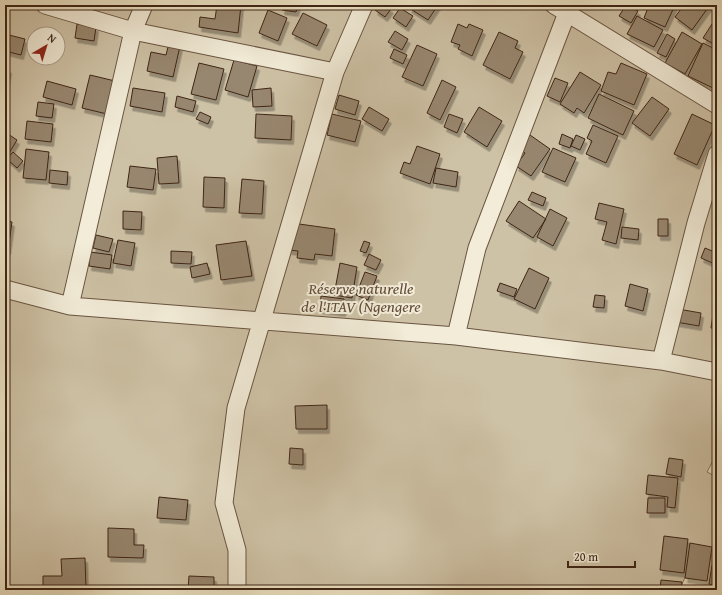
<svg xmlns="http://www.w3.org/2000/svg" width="722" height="595" viewBox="0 0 722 595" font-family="'Gentium Book Plus',serif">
<defs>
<filter id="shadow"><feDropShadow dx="2.5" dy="4.5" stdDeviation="0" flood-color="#0004"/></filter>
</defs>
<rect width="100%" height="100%" fill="#ebe2c3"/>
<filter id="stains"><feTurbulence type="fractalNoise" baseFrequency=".005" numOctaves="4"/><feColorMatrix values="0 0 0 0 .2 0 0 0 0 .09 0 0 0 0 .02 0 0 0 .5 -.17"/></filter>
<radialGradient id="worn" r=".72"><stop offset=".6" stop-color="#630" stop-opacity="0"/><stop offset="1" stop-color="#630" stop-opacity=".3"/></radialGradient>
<path fill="#cec2a6" stroke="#86745e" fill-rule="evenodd" d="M 5,5 L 717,5 L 717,453 L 707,472 L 717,477 L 717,557 L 697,553 L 679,590 L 5,590 ZM 34,34 L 58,34 L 58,58 L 34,58 Z"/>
<path fill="#988770" stroke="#3e2516" filter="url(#shadow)" d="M 217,5 L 241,5 L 238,33 L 199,27 L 200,17 L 215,19 Z
M 283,5 L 298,5 L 296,12 L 282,10 Z
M 379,5 L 385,5 L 391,9 L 385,17 L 375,10 Z
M 412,5 L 438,5 L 428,20 L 409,8 Z
M 626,5 L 638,11 L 631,23 L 619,16 Z
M 649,5 L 675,5 L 665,27 L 644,18 Z
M 684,5 L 710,5 L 692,30 L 675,17 Z
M 400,8 L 413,16 L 406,27 L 393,18 Z
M 268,10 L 287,18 L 278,41 L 259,33 Z
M 303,13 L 327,25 L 317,46 L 292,34 Z
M 637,16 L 663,30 L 654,47 L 627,34 Z
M 77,24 L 96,27 L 94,41 L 75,38 Z
M 458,24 L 467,28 L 469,24 L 483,30 L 472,56 L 458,49 L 460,45 L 451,42 Z
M 712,24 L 717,27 L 717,46 L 703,38 Z
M 395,31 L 408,39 L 402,50 L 388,42 Z
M 499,32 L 518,41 L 515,48 L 523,52 L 510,79 L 483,65 Z
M 682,32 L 702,44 L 685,74 L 665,63 Z
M 5,34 L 25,39 L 21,55 L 5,51 Z
M 667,34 L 675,39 L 666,57 L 657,53 Z
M 169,43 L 180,46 L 173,77 L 147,71 L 151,52 L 166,55 Z
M 703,43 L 717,50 L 717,80 L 713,88 L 688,76 Z
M 417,45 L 437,54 L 423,86 L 402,77 Z
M 394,49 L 407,55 L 403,64 L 390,58 Z
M 234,60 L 257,66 L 248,97 L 225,90 Z
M 199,63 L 224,69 L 216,100 L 191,94 Z
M 621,63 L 647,74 L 634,105 L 601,91 L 608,72 L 616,74 Z
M 5,68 L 9,69 L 5,90 Z
M 580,72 L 601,85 L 584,113 L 577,108 L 574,113 L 560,104 Z
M 90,75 L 115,81 L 107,114 L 82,108 Z
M 555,78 L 568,83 L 560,102 L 547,96 Z
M 442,80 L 456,87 L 440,120 L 427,113 Z
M 47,81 L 76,89 L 72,105 L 43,97 Z
M 133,88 L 165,93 L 162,112 L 130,106 Z
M 271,88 L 272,106 L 253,107 L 252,90 Z
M 599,94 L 634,111 L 623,135 L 588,118 Z
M 339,95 L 359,101 L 355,115 L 335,109 Z
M 177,96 L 196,101 L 193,112 L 175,107 Z
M 652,97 L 669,109 L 650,136 L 632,123 Z
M 38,102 L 54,104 L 52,118 L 36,116 Z
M 369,107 L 389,119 L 382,131 L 362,119 Z
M 479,107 L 502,121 L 487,147 L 464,132 Z
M 200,112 L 211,117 L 208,124 L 196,119 Z
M 256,114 L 292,116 L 291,140 L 255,138 Z
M 332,114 L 361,121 L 355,142 L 327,135 Z
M 449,114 L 463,119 L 457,133 L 444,127 Z
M 692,114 L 715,125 L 697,165 L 674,154 Z
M 27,121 L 53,124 L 51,142 L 25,139 Z
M 593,125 L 618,136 L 606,163 L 586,154 L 592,141 L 587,138 Z
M 5,132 L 17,140 L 5,160 Z
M 562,134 L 573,139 L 570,148 L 559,144 Z
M 530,135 L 550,149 L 531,176 L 516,166 L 525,153 L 520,149 Z
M 576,135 L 585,139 L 580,150 L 571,146 Z
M 417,146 L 440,154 L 430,184 L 400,173 L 404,162 L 410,164 Z
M 553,148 L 576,158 L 565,182 L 542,172 Z
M 26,149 L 49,152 L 46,180 L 23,178 Z
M 13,152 L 23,161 L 17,168 L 7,159 Z
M 177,156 L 179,183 L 159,184 L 157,158 Z
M 130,166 L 156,169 L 153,190 L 127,187 Z
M 436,168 L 458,172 L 456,187 L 433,183 Z
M 50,170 L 68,172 L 67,185 L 49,183 Z
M 204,177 L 225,178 L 224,208 L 203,207 Z
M 242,179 L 264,181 L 262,214 L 239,213 Z
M 532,192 L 546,198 L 543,206 L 528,200 Z
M 519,201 L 546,219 L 533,238 L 506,221 Z
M 599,203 L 624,209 L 616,244 L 602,240 L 607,222 L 595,219 Z
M 550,209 L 567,218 L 553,246 L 537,237 Z
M 123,211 L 142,212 L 141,230 L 123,229 Z
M 658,219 L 668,219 L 668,236 L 658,236 Z
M 5,220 L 12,222 L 8,250 L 5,249 Z
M 292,223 L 335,229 L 332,256 L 315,254 L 314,260 L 297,258 L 298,251 L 289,250 Z
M 622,227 L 639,229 L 638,240 L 621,238 Z
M 96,235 L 113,239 L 109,252 L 93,248 Z
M 118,240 L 135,243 L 131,266 L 113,263 Z
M 246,241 L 252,276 L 221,280 L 216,245 Z
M 364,241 L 370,243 L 366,253 L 360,251 Z
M 705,248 L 717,253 L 717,265 L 701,258 Z
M 171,251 L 192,252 L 191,264 L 171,263 Z
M 90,252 L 112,255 L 110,269 L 89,266 Z
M 369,254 L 381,260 L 376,270 L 364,265 Z
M 207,263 L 210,274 L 192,278 L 190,267 Z
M 340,263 L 357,267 L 352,298 L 334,295 Z
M 529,268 L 549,278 L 535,309 L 514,299 Z
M 365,272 L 377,276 L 368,300 L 356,295 Z
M 500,283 L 517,289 L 514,297 L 497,291 Z
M 630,284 L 648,289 L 643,311 L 625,306 Z
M 595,295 L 605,296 L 604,308 L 593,307 Z
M 321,296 L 344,299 L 343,312 L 320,309 Z
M 714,308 L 717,308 L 717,329 L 711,328 Z
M 678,309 L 701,313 L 699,326 L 676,322 Z
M 327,405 L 327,429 L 296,429 L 295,406 Z
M 290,448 L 303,449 L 303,465 L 289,464 Z
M 669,458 L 683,460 L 681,477 L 666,474 Z
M 648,475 L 678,478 L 675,508 L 667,507 L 668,497 L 646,494 Z
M 159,497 L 188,500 L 186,520 L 157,518 Z
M 648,498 L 665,498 L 665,513 L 647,513 Z
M 108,528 L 134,529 L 134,545 L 144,545 L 143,558 L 108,557 Z
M 664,536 L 688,539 L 684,573 L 660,570 Z
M 690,543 L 712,547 L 707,581 L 685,578 Z
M 85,558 L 86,590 L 43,590 L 43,576 L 62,576 L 61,559 Z
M 712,565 L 717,566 L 717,586 L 709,584 Z
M 189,576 L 214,577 L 214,587 L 227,587 L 227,590 L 188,590 Z
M 661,580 L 682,582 L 681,590 L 660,590 Z"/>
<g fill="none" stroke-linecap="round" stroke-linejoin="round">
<g stroke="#695441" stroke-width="19">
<path id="street" d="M 45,5 L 133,31 L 335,72
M 554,5 L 717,105
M 5,289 L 70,306 L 456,336 L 661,361 L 717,372
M 70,306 L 133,31 L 144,5
M 456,336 L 477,248 L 570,5
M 661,361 L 696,223 L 717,154
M 237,590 L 237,550 L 224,503 L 236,408 L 335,72 L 364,5"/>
</g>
<use href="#street" stroke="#f2ecd8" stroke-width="17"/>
</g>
<g text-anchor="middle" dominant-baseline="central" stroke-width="4" stroke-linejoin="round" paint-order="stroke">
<g font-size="16" font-style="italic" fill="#624c3a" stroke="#f2ecd8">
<text x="361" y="288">Réserve naturelle<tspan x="361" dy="18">de l'ITAV (Ngengere</tspan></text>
</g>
</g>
<rect width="722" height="595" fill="none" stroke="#ebe2c3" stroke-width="20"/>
<rect x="6" y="6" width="710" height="583" fill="none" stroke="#3e2516" stroke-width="2"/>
<rect x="10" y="10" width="702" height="575" fill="none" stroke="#3e2516"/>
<g transform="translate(46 46) rotate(38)"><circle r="19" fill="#f2ecd8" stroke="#aa9c8a"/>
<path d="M0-3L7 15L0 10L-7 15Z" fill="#8f2418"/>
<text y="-6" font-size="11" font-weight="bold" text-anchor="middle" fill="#3e2516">N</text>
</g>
<path d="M568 561v6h67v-6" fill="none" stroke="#3e2516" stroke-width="2"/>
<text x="574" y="561" font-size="12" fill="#3e2516" stroke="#f2ecd8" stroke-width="3" paint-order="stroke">20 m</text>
<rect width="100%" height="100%" filter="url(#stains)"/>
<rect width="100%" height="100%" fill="url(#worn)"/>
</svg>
